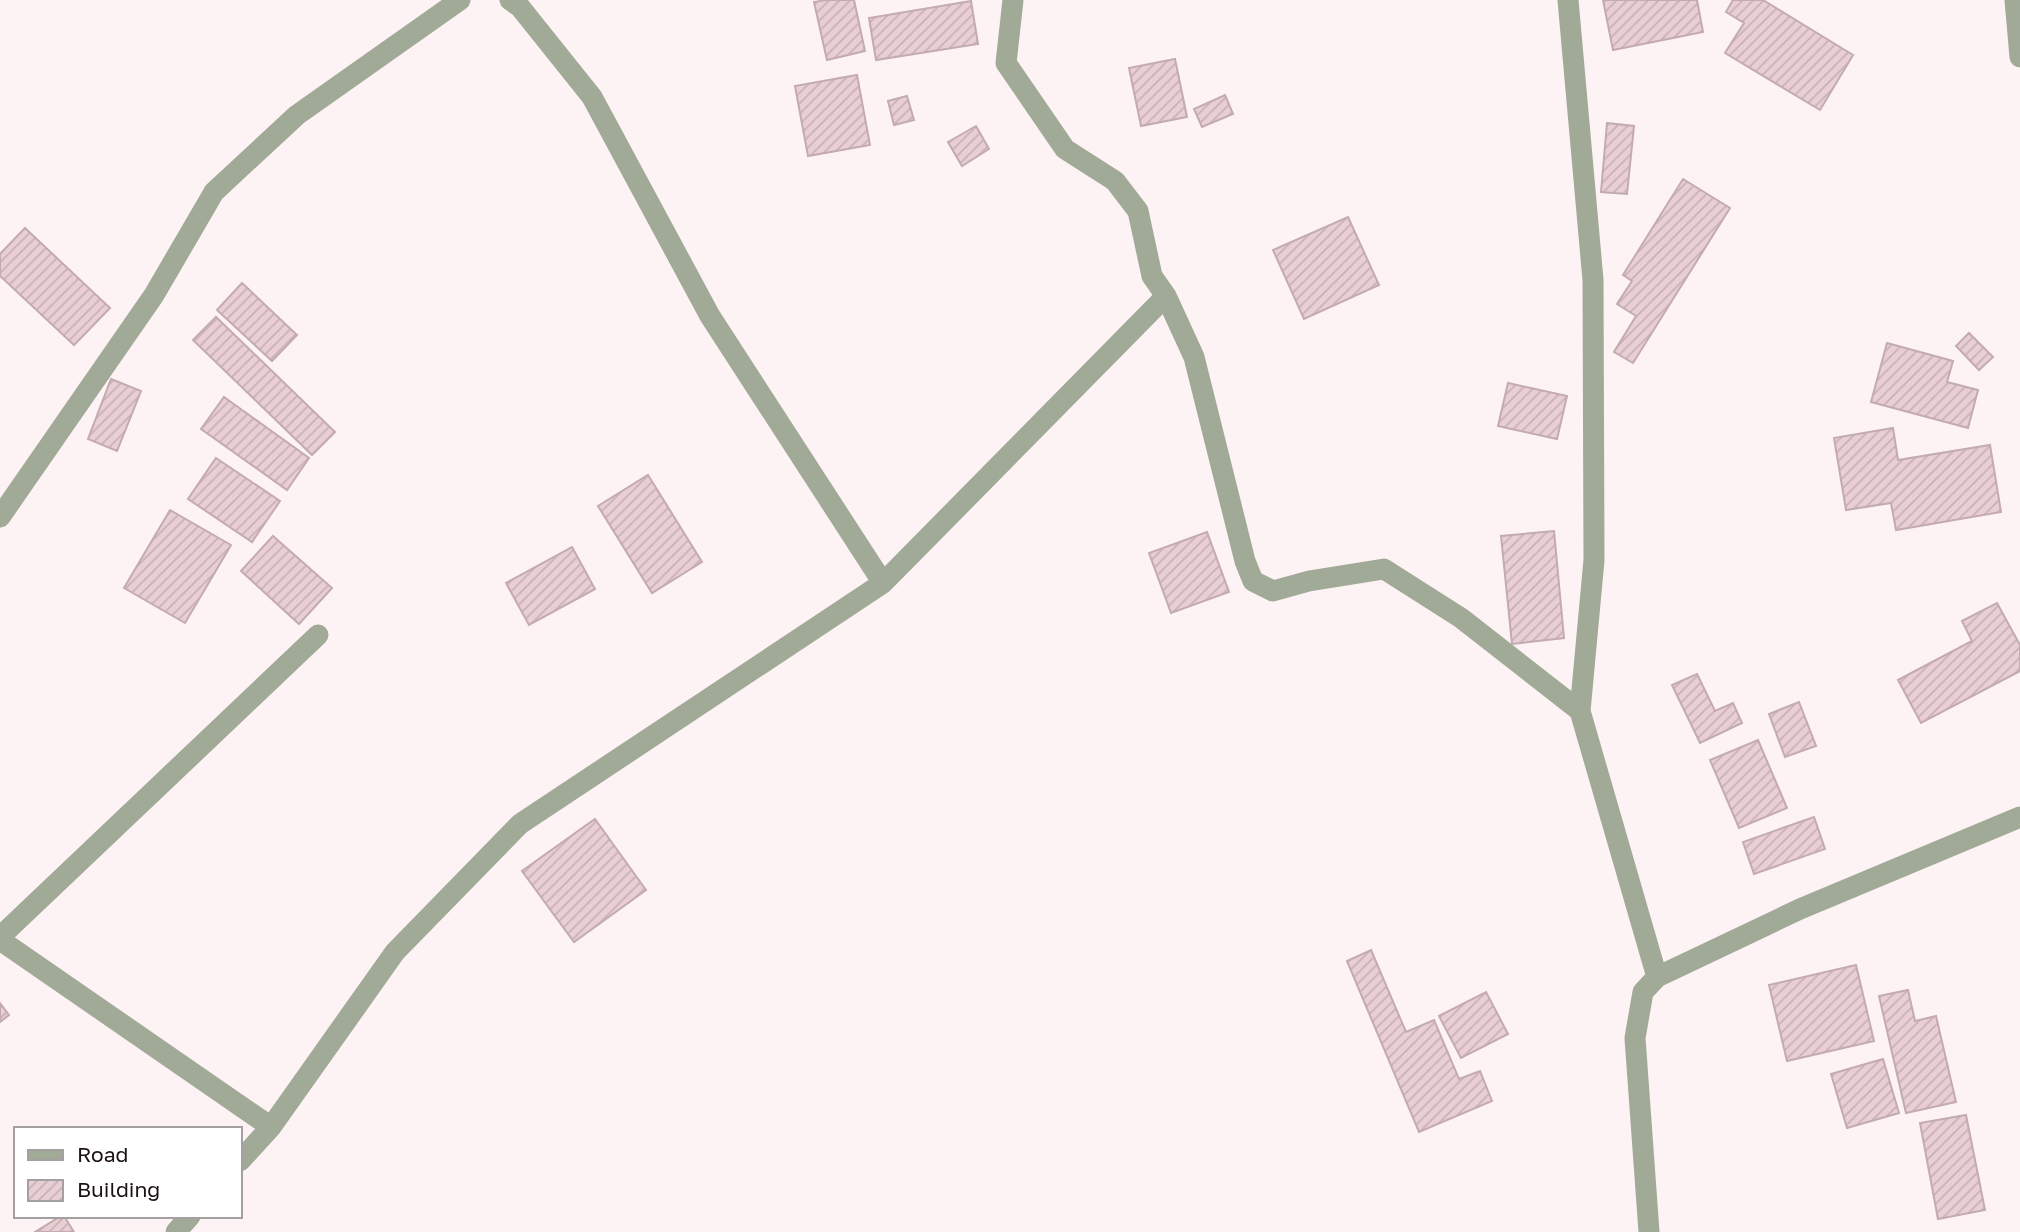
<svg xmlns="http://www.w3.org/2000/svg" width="2020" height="1232" viewBox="0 0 2020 1232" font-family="'Golos Text',sans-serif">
<defs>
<pattern id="building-hatch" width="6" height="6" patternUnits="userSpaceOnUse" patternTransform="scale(1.75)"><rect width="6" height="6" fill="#e9cfd4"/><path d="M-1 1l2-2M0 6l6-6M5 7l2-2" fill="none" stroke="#c7b1b5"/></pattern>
</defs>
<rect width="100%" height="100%" fill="#fdf2f4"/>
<path fill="url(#building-hatch)" stroke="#c3abaf" stroke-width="2" d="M 826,0 L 854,0 L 865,51 L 827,60 L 814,2 Z
M 1603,0 L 1697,0 L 1703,32 L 1613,50 Z
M 1733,0 L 1763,0 L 1853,55 L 1820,110 L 1725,53 L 1744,23 L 1726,12 Z
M 971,1 L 978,44 L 876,60 L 869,18 Z
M 1175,59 L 1187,117 L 1141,126 L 1129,68 Z
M 857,75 L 870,145 L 808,156 L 795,86 Z
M 1225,95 L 1233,114 L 1202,127 L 1194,109 Z
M 907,96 L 914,120 L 894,125 L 888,101 Z
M 1607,123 L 1634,126 L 1627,194 L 1601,192 Z
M 976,126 L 989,149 L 962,166 L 948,142 Z
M 1683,179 L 1730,208 L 1633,363 L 1614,352 L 1636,316 L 1617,304 L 1632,281 L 1623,275 Z
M 1348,217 L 1379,285 L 1304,319 L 1273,250 Z
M 25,228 L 110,308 L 74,345 L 0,276 L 0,254 Z
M 242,283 L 297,335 L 272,361 L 217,310 Z
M 216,317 L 335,432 L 312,455 L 193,340 Z
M 1969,333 L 1993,357 L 1979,370 L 1956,346 Z
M 1887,343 L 1953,361 L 1947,382 L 1978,390 L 1968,428 L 1871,402 Z
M 111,379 L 141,391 L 117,451 L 88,439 Z
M 1508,383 L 1567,396 L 1557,439 L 1498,426 Z
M 224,397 L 309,458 L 287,490 L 201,429 Z
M 1893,428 L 1898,460 L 1990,445 L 2001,512 L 1896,530 L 1891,503 L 1846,510 L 1834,438 Z
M 216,458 L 280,501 L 252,542 L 188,499 Z
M 648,475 L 702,562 L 652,593 L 598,506 Z
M 170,510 L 231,545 L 185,623 L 124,588 Z
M 1554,531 L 1564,638 L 1512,644 L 1501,536 Z
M 1207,532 L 1229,592 L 1171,613 L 1149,553 Z
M 273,536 L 332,588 L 299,624 L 241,571 Z
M 572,547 L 595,589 L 529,625 L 506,583 Z
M 1997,603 L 2020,645 L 2020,671 L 1921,723 L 1898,680 L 1972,641 L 1962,621 Z
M 1697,674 L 1715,711 L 1733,703 L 1742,723 L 1700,743 L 1672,685 Z
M 1799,702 L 1816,746 L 1785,757 L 1769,714 Z
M 1758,740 L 1787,808 L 1739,828 L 1710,760 Z
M 1814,817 L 1825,849 L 1754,874 L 1743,842 Z
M 595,819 L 646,890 L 574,942 L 522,871 Z
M 1371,950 L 1406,1032 L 1434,1020 L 1459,1079 L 1480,1071 L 1492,1101 L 1419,1132 L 1347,961 Z
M 1856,965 L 1874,1041 L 1787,1061 L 1769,985 Z
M 1908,990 L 1915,1021 L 1936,1016 L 1956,1102 L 1906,1113 L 1879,996 Z
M 1486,992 L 1508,1034 L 1461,1058 L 1439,1016 Z
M 0,1003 L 9,1015 L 0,1022 Z
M 1883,1059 L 1899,1113 L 1847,1128 L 1831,1074 Z
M 1966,1115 L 1985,1210 L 1938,1219 L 1920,1123 Z
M 61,1216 L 64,1216 L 74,1232 L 35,1232 Z"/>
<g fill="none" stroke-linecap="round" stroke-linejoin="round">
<path stroke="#a1a997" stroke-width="21" d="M 510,0 L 520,7 L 592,97 L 710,316 L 883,583
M 1013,0 L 1006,63 L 1065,149 L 1115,181 L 1138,211 L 1152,276 L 1166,296 L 1194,357 L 1245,561 L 1253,581 L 1273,591 L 1309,581 L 1384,569 L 1461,618 L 1580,711
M 1568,0 L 1593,280 L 1594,560 L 1580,711 L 1657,977
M 2015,0 L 2020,57
M 0,517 L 154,295 L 214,192 L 297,115 L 460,0
M 0,937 L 318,635
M 0,940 L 271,1127
M 240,1161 L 271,1127 L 395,952 L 520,824 L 883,583 L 1166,296
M 176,1232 L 190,1216
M 1649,1232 L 1635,1038 L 1643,992 L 1657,977 L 1800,909 L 2020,817"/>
</g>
<rect x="14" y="1127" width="228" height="91" fill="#ffffff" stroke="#a4a0a1" stroke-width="2"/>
<rect x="28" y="1150" width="35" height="10" fill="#a1a997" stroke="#a4a0a1" stroke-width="2"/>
<text x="77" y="1162" font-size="21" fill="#1b1214">Road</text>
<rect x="28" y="1180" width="35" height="21" fill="url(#building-hatch)" stroke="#a4a0a1" stroke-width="2"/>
<text x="77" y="1197" font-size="21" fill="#1b1214">Building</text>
</svg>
